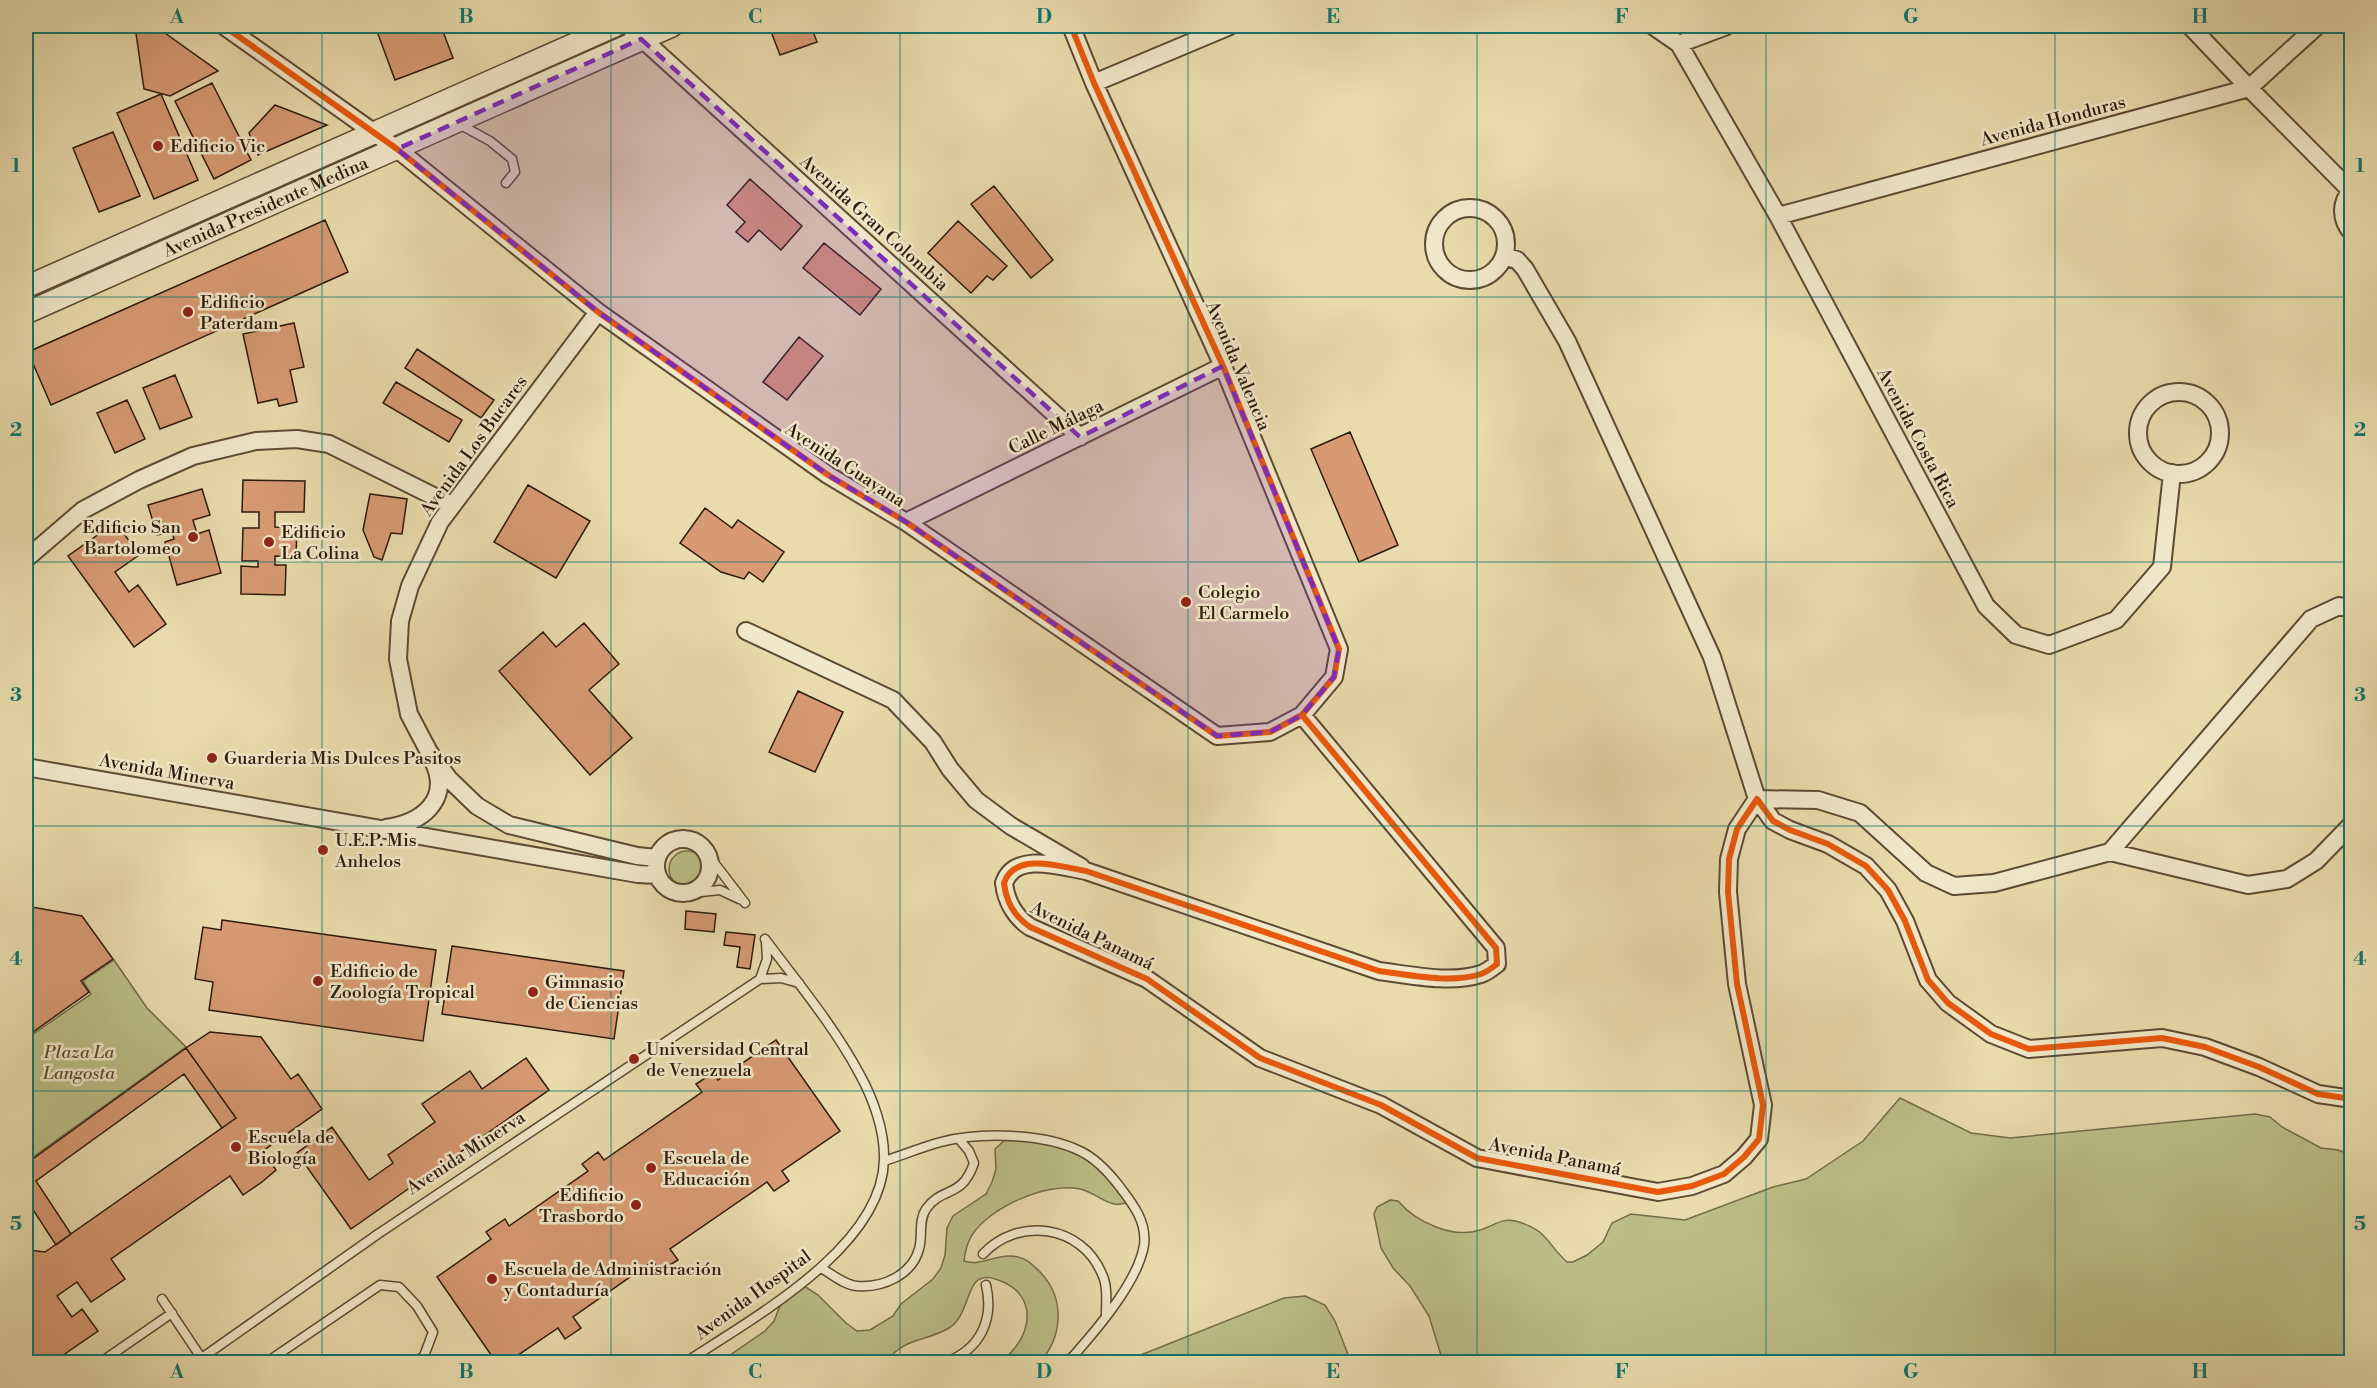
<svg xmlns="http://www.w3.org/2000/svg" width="2377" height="1388" viewBox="0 0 2377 1388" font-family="'Libre Bodoni',serif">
<rect width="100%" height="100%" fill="#e9dbac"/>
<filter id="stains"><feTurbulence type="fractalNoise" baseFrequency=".00333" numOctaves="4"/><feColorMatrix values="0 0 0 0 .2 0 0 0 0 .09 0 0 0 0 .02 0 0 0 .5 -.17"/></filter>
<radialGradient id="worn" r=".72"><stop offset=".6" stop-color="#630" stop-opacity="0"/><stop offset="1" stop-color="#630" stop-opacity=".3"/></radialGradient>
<path fill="#bcbe86" stroke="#746c48" stroke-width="1.5" d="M669 869a18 18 0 1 1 36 0a18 18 0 1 1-36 0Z
M 114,960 L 147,1008 L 186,1047 L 26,1162 L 26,1039 L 91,994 L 83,981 Z
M 1900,1098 L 1971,1133 L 2010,1138 L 2255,1114 L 2270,1117 L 2282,1127 L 2321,1148 L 2338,1150 L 2351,1155 L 2351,1362 L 1443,1362 L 1429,1316 L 1410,1286 L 1393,1268 L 1381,1248 L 1374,1214 L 1377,1207 L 1390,1200 L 1398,1201 C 1416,1222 1452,1239 1480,1230 C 1494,1226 1503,1216 1519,1222 C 1548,1231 1547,1244 1567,1262 L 1573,1262 L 1587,1255 L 1603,1242 L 1612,1223 L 1631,1214 L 1685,1220 L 1773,1187 L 1806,1179 L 1863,1141 Z
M 1009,1136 L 1082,1152 L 1131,1201 C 1110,1212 1099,1193 1080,1189 C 1047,1182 990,1207 972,1235 C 967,1243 965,1252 964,1261 C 981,1267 1000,1252 1018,1257 C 1028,1259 1034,1266 1041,1273 C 1065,1299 1063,1336 1040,1362 L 999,1362 C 1031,1342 1042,1295 998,1280 C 992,1278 986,1276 980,1279 C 967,1284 968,1316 949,1328 C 926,1342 904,1337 886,1362 L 720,1362 L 765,1331 L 774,1321 L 783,1298 L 801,1284 L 818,1295 L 846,1323 L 857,1331 L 870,1330 L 893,1316 L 901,1304 L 933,1279 L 941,1268 L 945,1255 L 947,1228 L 953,1216 L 986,1194 L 992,1182 L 996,1169 L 995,1149 Z
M 1305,1296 L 1325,1305 L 1335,1321 L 1351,1362 L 1123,1362 L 1284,1298 Z"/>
<path fill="#d79a73" stroke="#2d1a0b" stroke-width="1.5" d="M 135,26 L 155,26 L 218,71 L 170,96 L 144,89 Z
M 375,26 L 441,26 L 453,58 L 395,80 Z
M 778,26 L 811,26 L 817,42 L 780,55 L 770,29 Z
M 212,83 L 251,160 L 214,179 L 175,101 Z
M 161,94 L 198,180 L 154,199 L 117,113 Z
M 275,105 L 327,125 L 258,155 L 249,133 Z
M 113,132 L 140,196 L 99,212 L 73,148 Z
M 750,179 L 802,226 L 781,250 L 759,230 L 748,242 L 736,232 L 745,222 L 727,205 Z
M 994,186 L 1053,260 L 1031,278 L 971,204 Z
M 325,220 L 348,272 L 51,405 L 28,352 Z
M 958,221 L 1007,266 L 993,280 L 987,276 L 971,293 L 928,253 Z
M 824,243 L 881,289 L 860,315 L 803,268 Z
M 294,323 L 304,367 L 290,370 L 297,402 L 279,406 L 277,399 L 258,403 L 243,334 Z
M 799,337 L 823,356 L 787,400 L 763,382 Z
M 417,349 L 494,400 L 481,418 L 405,368 Z
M 175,375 L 192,417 L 160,429 L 143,388 Z
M 396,382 L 462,420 L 449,442 L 383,403 Z
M 127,400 L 145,439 L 115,453 L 97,413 Z
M 1350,432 L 1398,545 L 1359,562 L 1311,449 Z
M 243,480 L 305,481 L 304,512 L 275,512 L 275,527 L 297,528 L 296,557 L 275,556 L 275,565 L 286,565 L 285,595 L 241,594 L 241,566 L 258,567 L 258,561 L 242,561 L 243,528 L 259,528 L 259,512 L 242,512 Z
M 528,485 L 590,521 L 556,578 L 494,542 Z
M 202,489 L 210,515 L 193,520 L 197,534 L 209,530 L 221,573 L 177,585 L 165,542 L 174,539 L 172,531 L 157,535 L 148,505 Z
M 370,494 L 407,499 L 402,534 L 391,533 L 382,560 L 374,557 L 363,530 Z
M 705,508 L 732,528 L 738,520 L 784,552 L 763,582 L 749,572 L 744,579 L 721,572 L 680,543 Z
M 116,522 L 139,555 L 115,572 L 129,592 L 138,585 L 166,624 L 134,647 L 68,556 Z
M 584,623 L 619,664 L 589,690 L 632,738 L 590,775 L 499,671 L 543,632 L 556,647 Z
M 798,691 L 843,712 L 815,772 L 769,752 Z
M 26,906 L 82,916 L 113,959 L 81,981 L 89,992 L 26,1037 Z
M 686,911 L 716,914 L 714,932 L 685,929 Z
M 222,920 L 436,950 L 423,1041 L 209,1010 L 213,982 L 195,979 L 203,927 L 221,930 Z
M 726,932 L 755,935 L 750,969 L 737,967 L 740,947 L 724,945 Z
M 452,946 L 624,971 L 614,1039 L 442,1014 Z
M 210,1032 L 261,1037 L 291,1079 L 298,1074 L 322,1109 L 263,1151 L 276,1170 L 262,1182 L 243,1195 L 230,1176 L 111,1259 L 125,1279 L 91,1302 L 77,1282 L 57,1296 L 72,1317 L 82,1309 L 98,1331 L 53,1362 L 32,1362 L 26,1353 L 26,1246 L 28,1250 L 45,1252 L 236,1118 L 186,1048 Z
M 776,1040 L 840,1131 L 782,1171 L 789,1181 L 774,1191 L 767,1182 L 670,1249 L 678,1260 L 660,1271 L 653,1261 L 573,1317 L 581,1328 L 565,1339 L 558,1328 L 508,1362 L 496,1362 L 437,1277 L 491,1239 L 486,1232 L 505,1219 L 509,1226 L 588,1171 L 582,1164 L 598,1152 L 604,1160 L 702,1092 L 696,1084 L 713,1073 L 718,1080 Z
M 186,1048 L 236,1118 L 222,1128 L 184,1074 L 36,1181 L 71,1234 L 56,1245 L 26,1199 L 26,1164 Z
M 526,1058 L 549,1090 L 351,1229 L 297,1153 L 332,1127 L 369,1180 L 393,1163 L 388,1155 L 435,1122 L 422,1104 L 470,1071 L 482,1089 Z"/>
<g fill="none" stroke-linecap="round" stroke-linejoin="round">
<g stroke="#5c4a33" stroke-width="11">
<path id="service" d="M 459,124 L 490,141 L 512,159 L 515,172 L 506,183
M 706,852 L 745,903
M 691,893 L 720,890 L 739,899
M 760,979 L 767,959 L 766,942
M 884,1161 C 903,1155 922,1147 941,1142 C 980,1132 1043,1133 1080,1151 C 1095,1158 1110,1174 1120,1187 C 1133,1204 1147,1222 1144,1245 C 1138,1283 1093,1334 1068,1362
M 983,1254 C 1018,1216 1082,1225 1102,1274 C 1108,1286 1106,1302 1106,1315
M 821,1268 C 832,1274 844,1285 857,1286 C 883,1288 912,1275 919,1249 C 923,1236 918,1221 926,1209 C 942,1186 962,1199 974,1163 L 969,1151 L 959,1139
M 162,1299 L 202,1359
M 101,1362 L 172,1313
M 196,1362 L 378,1234 L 760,979 L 781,978 L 799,983
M 267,1362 L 380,1285 L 399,1287 L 417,1306 L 433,1332 L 424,1356 L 415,1362
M 686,1362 C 751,1319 882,1248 884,1160 C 885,1131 873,1098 859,1073 C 833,1025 798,983 765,939
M 946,1362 C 981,1349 994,1319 986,1285"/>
</g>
<g stroke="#5c4a33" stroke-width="20">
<path id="minor" d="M 224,26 L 397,149 L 598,312 L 828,475 L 906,522 L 1217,736 L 1270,732 L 1302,715 L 1334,677 L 1339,649 L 1223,366 L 1094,83 L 1071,26
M 628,26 L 1080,437
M 1653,26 L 1679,44 L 1778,216 L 1986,606 L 2016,635 L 2049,645 L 2116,620 L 2162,567 L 2172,473
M 2190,26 L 2249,88 L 2350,190
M 1679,44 L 1727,26
M 1094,83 L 1230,26
M 2352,189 C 2340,203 2340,219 2352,233
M1434 244a36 36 0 1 1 72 0a36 36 0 1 1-72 0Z
M 1778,216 L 2249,88 L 2317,26
M 1504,256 L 1517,260 L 1525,269 L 1567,341 L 1712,657 L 1757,799 L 1818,800 L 1860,813 L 1926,873 L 1954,886 L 1994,883 L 2110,852 L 2311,619 L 2339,606 L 2352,609
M 598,312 L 440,522 L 410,586 L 400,621 L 398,659 L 409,714 L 429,752 L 449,779 L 477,806 L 509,825 L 637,856 L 657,858
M2138 433a41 41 0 1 1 82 0a41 41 0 1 1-82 0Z
M 906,522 L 1223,366
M 26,559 L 83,510 L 139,480 L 193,456 L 256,441 L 297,439 L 329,444 L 451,505
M 746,631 L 893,700 L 933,742 L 950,769 L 976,800 L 1011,826 L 1081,867
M 1302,715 L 1496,948 L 1497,964 C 1492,968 1487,972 1481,974 C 1450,984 1411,975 1379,971 L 1086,871 C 1062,867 1015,851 1004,883 C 1006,901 1015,917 1030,927 L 1147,979 L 1260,1058 L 1381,1105 L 1477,1158 L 1658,1192 L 1692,1186 L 1724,1174 L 1744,1157 L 1759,1139 L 1763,1105 L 1737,984 L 1728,892 L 1729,859 L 1737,829 L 1757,799 L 1773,821 L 1790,830 L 1828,844 L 1866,866 L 1888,890 L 1905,921 L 1928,980 L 1948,1003 L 1991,1034 L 2029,1049 L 2162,1038 L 2205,1047 L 2259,1067 L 2318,1094 L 2352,1099
M 26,767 L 638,874 L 656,875
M 386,828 C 421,823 451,801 434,763
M656 866a27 27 0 1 1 54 0a27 27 0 1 1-54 0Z
M 2110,852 L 2248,885 L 2287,879 L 2316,861 L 2352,824"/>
</g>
<g stroke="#5c4a33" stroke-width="24">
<g id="tertiary">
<path d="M 26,287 L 615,26"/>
<path id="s1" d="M 26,313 L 672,26"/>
</g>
</g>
<use href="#service" stroke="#f1e8c9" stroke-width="8"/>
<use href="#minor" stroke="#f1e8c9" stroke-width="16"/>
<use href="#tertiary" stroke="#f1e8c9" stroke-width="21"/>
<g stroke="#f1e8c9" stroke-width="10">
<path id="cycleway" d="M 224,26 L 397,149 L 598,312 L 828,475 L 906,522 L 1217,736 L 1270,732 L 1302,715 L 1334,677 L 1339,649 L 1223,366 L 1094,83 L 1071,26
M 1302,715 L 1496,948 L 1497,964 C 1492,968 1487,972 1481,974 C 1450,984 1411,975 1379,971 L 1086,871 C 1062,867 1015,851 1004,883 C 1006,901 1015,917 1030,927 L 1147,979 L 1260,1058 L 1381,1105 L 1477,1158 L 1658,1192 L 1692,1186 L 1724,1174 L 1744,1157 L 1759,1139 L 1763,1105 L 1737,984 L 1728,892 L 1729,859 L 1737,829 L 1757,799 L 1773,821 L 1790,830 L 1828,844 L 1866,866 L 1888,890 L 1905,921 L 1928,980 L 1948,1003 L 1991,1034 L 2029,1049 L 2162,1038 L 2205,1047 L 2259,1067 L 2318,1094 L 2352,1099"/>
</g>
<use href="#cycleway" stroke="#e8590c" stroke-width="6"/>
</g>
<path fill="#7b2cbf" fill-opacity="0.2" stroke="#7b2cbf" stroke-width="4.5" stroke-dasharray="12 8" stroke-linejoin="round" d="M 641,39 L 1080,437 L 1223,366 L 1339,649 L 1334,677 L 1302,715 L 1270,732 L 1217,736 L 906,522 L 828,475 L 598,312 L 397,149 Z"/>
<path fill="none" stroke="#0f766e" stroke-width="1.5" stroke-opacity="0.55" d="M 322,26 L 322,1362M 611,26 L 611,1362M 900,26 L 900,1362M 1188,26 L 1188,1362M 1477,26 L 1477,1362M 1766,26 L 1766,1362M 2055,26 L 2055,1362M 26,297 L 2352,297M 26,562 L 2352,562M 26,826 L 2352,826M 26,1091 L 2352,1091"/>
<g fill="#8f2418" stroke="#f1e8c9" stroke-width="2">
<circle cx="158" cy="146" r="6"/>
<circle cx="188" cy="312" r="6"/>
<circle cx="193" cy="537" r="6"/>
<circle cx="269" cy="542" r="6"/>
<circle cx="1186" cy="602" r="6"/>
<circle cx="212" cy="758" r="6"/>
<circle cx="323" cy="850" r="6"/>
<circle cx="318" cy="981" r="6"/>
<circle cx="533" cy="992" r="6"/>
<circle cx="634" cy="1059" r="6"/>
<circle cx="236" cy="1147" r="6"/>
<circle cx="651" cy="1168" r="6"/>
<circle cx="636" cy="1205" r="6"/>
<circle cx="492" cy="1279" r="6"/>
</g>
<g text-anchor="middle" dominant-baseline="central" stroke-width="5" stroke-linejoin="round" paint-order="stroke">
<g font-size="18" fill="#2d1a0b" stroke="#f1e8c9">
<text transform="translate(2053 121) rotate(-15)">Avenida Honduras</text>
<text stroke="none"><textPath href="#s1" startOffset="262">Avenida Presidente Medina</textPath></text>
<text transform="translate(874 223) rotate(42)">Avenida Gran Colombia</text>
<text transform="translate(1238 366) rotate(67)">Avenida Valencia</text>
<text transform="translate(1056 427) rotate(-26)">Calle Málaga</text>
<text transform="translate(1918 438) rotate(62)">Avenida Costa Rica</text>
<text transform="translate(474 446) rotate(-54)">Avenida Los Bucares</text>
<text transform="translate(845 465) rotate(33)">Avenida Guayana</text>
<text transform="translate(167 772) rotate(10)">Avenida Minerva</text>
<text transform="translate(1092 936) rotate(26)">Avenida Panamá</text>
<text transform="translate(466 1153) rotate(-33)">Avenida Minerva</text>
<text transform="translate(1555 1157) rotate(11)">Avenida Panamá</text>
<text transform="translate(753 1295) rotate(-36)">Avenida Hospital</text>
</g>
<g font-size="18" fill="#2d1a0b" stroke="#f1e8c9" text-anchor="start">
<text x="170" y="146">Edificio Vic</text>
<text x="200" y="302">Edificio<tspan x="200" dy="21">Paterdam</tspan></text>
<text x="181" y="527" text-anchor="end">Edificio San<tspan x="181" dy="21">Bartolomeo</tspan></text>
<text x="281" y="532">Edificio<tspan x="281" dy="21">La Colina</tspan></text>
<text x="1198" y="592">Colegio<tspan x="1198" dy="21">El Carmelo</tspan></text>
<text x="224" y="758">Guarderia Mis Dulces Pasitos</text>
<text x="335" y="840">U.E.P. Mis<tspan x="335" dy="21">Anhelos</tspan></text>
<text x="330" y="971">Edificio de<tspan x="330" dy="21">Zoología Tropical</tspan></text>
<text x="545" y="982">Gimnasio<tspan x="545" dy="21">de Ciencias</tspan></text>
<text x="646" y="1049">Universidad Central<tspan x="646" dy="21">de Venezuela</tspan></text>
<text x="248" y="1137">Escuela de<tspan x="248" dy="21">Biología</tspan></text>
<text x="663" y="1158">Escuela de<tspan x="663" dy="21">Educación</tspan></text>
<text x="624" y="1195" text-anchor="end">Edificio<tspan x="624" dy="21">Trasbordo</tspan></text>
<text x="504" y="1269">Escuela de Administración<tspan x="504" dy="21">y Contaduría</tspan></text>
</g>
<g font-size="18" font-style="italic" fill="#584b30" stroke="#f1e8c9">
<text x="79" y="1052">Plaza La<tspan x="79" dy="21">Langosta</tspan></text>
</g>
</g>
<rect width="2377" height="1388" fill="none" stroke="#e9dbac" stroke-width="66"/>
<rect x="33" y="33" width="2311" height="1322" fill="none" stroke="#0f766e" stroke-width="2"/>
<g font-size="20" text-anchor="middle" font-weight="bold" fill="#0f766e">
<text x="177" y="23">A</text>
<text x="466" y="23">B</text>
<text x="755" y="23">C</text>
<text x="1044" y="23">D</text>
<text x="1333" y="23">E</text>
<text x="1622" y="23">F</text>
<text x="1911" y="23">G</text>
<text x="2200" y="23">H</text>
<text x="16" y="172">1</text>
<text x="2360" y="172">1</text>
<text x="16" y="436">2</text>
<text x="2360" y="436">2</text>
<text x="16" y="701">3</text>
<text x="2360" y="701">3</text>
<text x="16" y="965">4</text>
<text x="2360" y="965">4</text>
<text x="16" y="1230">5</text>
<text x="2360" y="1230">5</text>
<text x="177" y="1378">A</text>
<text x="466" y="1378">B</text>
<text x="755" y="1378">C</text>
<text x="1044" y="1378">D</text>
<text x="1333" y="1378">E</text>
<text x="1622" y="1378">F</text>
<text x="1911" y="1378">G</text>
<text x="2200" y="1378">H</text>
</g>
<rect width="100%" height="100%" filter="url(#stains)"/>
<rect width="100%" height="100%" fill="url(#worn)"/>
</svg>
